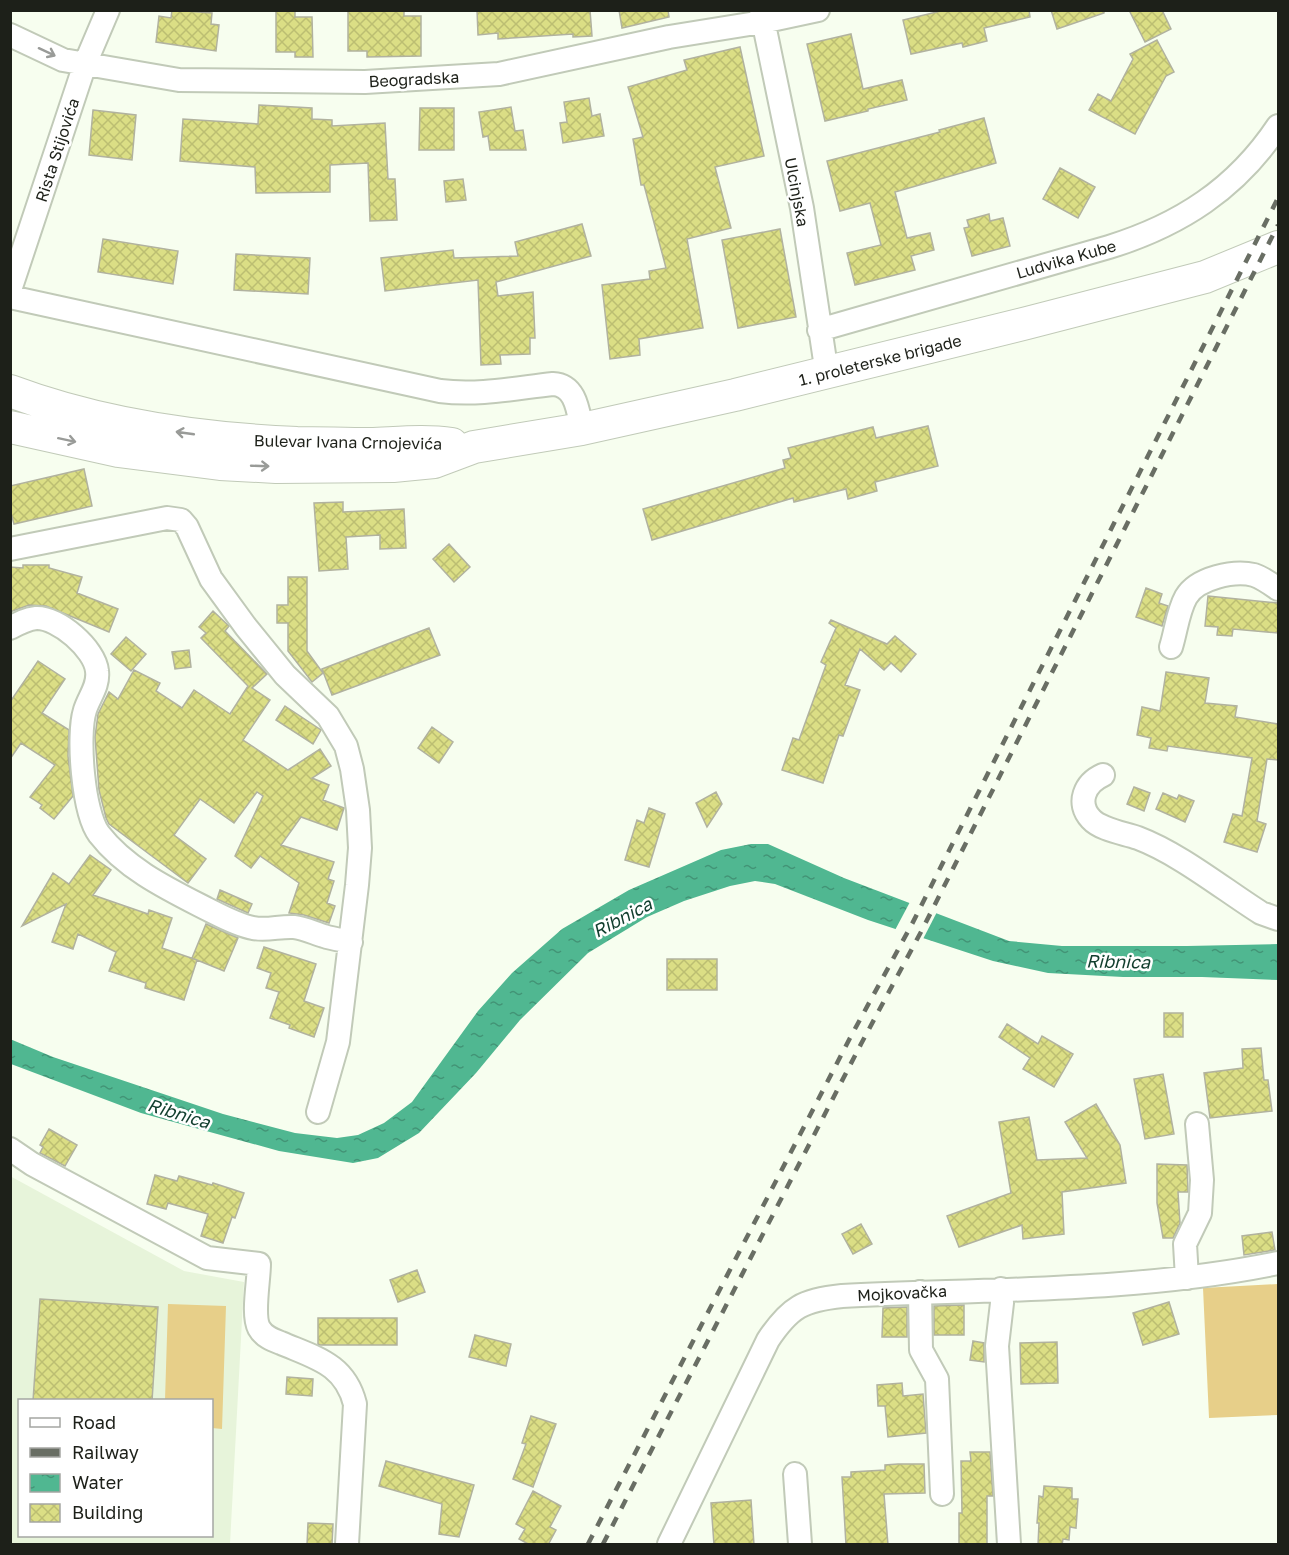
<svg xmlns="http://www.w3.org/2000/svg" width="1289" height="1555" viewBox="0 0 1289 1555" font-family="'Golos Text',sans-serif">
<defs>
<pattern id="water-ripples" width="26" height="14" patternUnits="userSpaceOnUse" patternTransform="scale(1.5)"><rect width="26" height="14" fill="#50b791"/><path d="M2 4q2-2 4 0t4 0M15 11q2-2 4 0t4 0" fill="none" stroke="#429476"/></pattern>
<pattern id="building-cross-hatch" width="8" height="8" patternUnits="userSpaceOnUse" patternTransform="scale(1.5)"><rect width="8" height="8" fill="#dbde85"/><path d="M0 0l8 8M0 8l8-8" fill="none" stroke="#bcbe72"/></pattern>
</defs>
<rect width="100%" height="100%" fill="#f7feef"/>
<path fill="#e7f4da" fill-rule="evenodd" d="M 10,1176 L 184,1271 L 244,1282 L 230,1544 L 11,1544 ZM 20,1400 L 212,1400 L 212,1536 L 20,1536 Z"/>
<path fill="#e7cf89" d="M 1278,1284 L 1278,1415 L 1209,1418 L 1203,1288 Z
M 168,1304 L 226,1306 L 222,1429 L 212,1428 L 212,1400 L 165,1400 Z"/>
<path fill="url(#water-ripples)" d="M 751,844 L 768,844 L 844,878 L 1009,941 L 1062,946 L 1187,946 L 1278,944 L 1278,980 L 1202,977 L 1123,977 L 1048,973 L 993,961 L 868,920 L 775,884 L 755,881 L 730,886 L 684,901 L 647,917 L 588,953 L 520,1020 L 476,1073 L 419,1133 L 378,1158 L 353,1163 L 279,1151 L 141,1113 L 11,1064 L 10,1039 L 53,1057 L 223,1114 L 295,1133 L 337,1138 L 358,1135 L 384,1123 L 412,1102 L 478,1011 L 512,973 L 562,929 L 629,890 L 721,850 Z"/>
<path fill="#f7feef" d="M 911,900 L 938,910 L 922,941 L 894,932 Z"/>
<path fill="url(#building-cross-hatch)" stroke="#b1b29f" stroke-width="1.5" d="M 172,10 L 212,13 L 211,24 L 219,25 L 216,51 L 156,42 L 159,16 L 171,18 Z
M 276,10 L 295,10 L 295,17 L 312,17 L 313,57 L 295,57 L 295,52 L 276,52 Z
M 348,10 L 404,10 L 404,16 L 421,16 L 421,56 L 367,57 L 367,51 L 348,51 Z
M 477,10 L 590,10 L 592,36 L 573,37 L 573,34 L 498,39 L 498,33 L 478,35 Z
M 619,10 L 668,10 L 669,17 L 622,28 Z
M 945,10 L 1029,10 L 1030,17 L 984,28 L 987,41 L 963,47 L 962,43 L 911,54 L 903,20 Z
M 1051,10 L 1104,10 L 1104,13 L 1057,29 Z
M 1129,10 L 1162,10 L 1171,29 L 1145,42 Z
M 851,34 L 863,89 L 902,80 L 907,100 L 868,109 L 868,111 L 825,121 L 807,44 Z
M 1157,40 L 1174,72 L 1166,76 L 1135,134 L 1089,110 L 1098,94 L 1111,101 L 1133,59 L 1130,54 Z
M 740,47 L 764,156 L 715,167 L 731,228 L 687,239 L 703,328 L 639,339 L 640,355 L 610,359 L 602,285 L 650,279 L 649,271 L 666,268 L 644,185 L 641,185 L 633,139 L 643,137 L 628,87 L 687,70 L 684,60 Z
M 589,98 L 592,116 L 600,114 L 604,136 L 563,143 L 560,123 L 567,122 L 564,102 Z
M 259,105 L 312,108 L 312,119 L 332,120 L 332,126 L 385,123 L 388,179 L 395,179 L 397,220 L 370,221 L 368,163 L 330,165 L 330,192 L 256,193 L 255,167 L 180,161 L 183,119 L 258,124 Z
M 511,107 L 515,131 L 523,130 L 526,150 L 490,150 L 488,136 L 483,137 L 479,112 Z
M 420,108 L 454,108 L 454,150 L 419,150 Z
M 93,110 L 136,115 L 132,160 L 89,155 Z
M 984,118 L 996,163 L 895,192 L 907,238 L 930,233 L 934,250 L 911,256 L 915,270 L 855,285 L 847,253 L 881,245 L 870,203 L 840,211 L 827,161 L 940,132 L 939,130 Z
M 1060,168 L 1095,187 L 1078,218 L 1043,199 Z
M 463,179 L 466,200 L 446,202 L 444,181 Z
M 989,214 L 990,221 L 1003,218 L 1010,246 L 972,256 L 964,228 L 969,227 L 967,220 Z
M 582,224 L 591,256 L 496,282 L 498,296 L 533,292 L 535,338 L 530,338 L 530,354 L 500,355 L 501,364 L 481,365 L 478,280 L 385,291 L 381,258 L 453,250 L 454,258 L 518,256 L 515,242 Z
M 780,229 L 796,317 L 738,328 L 722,240 Z
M 103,239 L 178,251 L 173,284 L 98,272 Z
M 236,254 L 310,258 L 308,294 L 234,290 Z
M 928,426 L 938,466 L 875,482 L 877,491 L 848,499 L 846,489 L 794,502 L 793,498 L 652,540 L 643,509 L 785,468 L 783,460 L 791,458 L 788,448 L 873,427 L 876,438 Z
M 84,469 L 92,506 L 14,524 L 10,510 L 10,486 Z
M 343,502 L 343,512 L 404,509 L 406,548 L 380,549 L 380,535 L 346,537 L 348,569 L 319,571 L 314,503 Z
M 449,544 L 470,567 L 454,582 L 433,559 Z
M 23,565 L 49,565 L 49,568 L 82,577 L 77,593 L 118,609 L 109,632 L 46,606 L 29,605 L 10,612 L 10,567 L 23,568 Z
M 288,577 L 307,577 L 307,651 L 323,673 L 312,682 L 288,651 L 288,623 L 277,623 L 277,605 L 288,605 Z
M 1146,588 L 1162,594 L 1159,603 L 1168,606 L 1162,626 L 1136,617 Z
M 1208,596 L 1278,603 L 1278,633 L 1233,629 L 1232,636 L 1217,635 L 1218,627 L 1205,626 Z
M 213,611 L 229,626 L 225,631 L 267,674 L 252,688 L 270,700 L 243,740 L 288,770 L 320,749 L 331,766 L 312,778 L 329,785 L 323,800 L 344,808 L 337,830 L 301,817 L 281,845 L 334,862 L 328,879 L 334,881 L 327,903 L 335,906 L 329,923 L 304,915 L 289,913 L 299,883 L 260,856 L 251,868 L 235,856 L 263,796 L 257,792 L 234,823 L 200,799 L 174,835 L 206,859 L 188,883 L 109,824 L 106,818 L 99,790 L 95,737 L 98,714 L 109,692 L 118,699 L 134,670 L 160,683 L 156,691 L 182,708 L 194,690 L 230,714 L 248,686 L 201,638 L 206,633 L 199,627 Z
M 831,620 L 887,644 L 895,636 L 916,654 L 901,672 L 891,663 L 884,670 L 860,649 L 845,685 L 860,690 L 843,736 L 839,735 L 823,783 L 782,770 L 793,738 L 799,740 L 826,665 L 821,662 L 836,628 L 829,623 Z
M 429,628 L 440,655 L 332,695 L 322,669 Z
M 126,637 L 146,654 L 131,671 L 111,654 Z
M 189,650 L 191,667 L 175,669 L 172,652 Z
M 38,661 L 65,679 L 42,713 L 69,730 L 68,756 L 73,796 L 54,819 L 40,808 L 42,805 L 30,797 L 55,765 L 21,743 L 10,759 L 10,702 Z
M 1166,672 L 1209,678 L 1205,703 L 1237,706 L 1235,717 L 1278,724 L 1278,760 L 1267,759 L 1257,821 L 1266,824 L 1257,852 L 1224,842 L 1233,814 L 1242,816 L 1252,758 L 1168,746 L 1167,751 L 1149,748 L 1151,738 L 1137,735 L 1142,707 L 1160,711 Z
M 285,706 L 321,730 L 313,744 L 276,720 Z
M 432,727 L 453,742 L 439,763 L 418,748 Z
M 1134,787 L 1150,793 L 1144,811 L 1127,804 Z
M 716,792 L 722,804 L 707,827 L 696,803 Z
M 1163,793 L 1177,799 L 1179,795 L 1194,801 L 1185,822 L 1156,809 Z
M 649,808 L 665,814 L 649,867 L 625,860 L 637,820 L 644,823 Z
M 90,855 L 111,870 L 93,895 L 148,914 L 149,910 L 172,918 L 162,948 L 197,960 L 184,1000 L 145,988 L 146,983 L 109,971 L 116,952 L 78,934 L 73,949 L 52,942 L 66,904 L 22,926 L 53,873 L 69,884 Z
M 220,890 L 252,904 L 248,913 L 217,899 Z
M 206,924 L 238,938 L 224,971 L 192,958 Z
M 264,947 L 316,964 L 304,1001 L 324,1008 L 314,1037 L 289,1028 L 290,1025 L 270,1018 L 279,992 L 266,988 L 271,973 L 257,968 Z
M 667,959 L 717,959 L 717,990 L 667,990 Z
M 1164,1013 L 1183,1013 L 1183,1037 L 1164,1037 Z
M 1007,1024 L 1038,1044 L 1042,1036 L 1073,1054 L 1054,1087 L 1023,1069 L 1030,1058 L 999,1037 Z
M 1261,1048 L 1264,1080 L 1268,1080 L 1272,1111 L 1210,1118 L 1204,1073 L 1243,1068 L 1242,1049 Z
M 1163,1074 L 1174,1134 L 1145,1139 L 1134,1079 Z
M 1096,1104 L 1120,1145 L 1126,1183 L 1062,1192 L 1064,1234 L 1023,1239 L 1022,1225 L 959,1247 L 947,1216 L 1011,1193 L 999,1122 L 1029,1117 L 1037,1160 L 1087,1158 L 1065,1122 Z
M 49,1129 L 77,1145 L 65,1166 L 40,1153 L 43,1147 L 40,1145 Z
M 1157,1164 L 1187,1165 L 1188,1192 L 1178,1192 L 1180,1223 L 1173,1238 L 1163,1238 L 1157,1203 Z
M 155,1175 L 177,1181 L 179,1176 L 212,1185 L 213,1183 L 244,1193 L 235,1218 L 232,1217 L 223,1243 L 201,1236 L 208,1214 L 168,1203 L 166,1209 L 147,1204 Z
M 861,1224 L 872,1244 L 853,1254 L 842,1234 Z
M 1272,1232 L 1275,1250 L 1244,1255 L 1242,1236 Z
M 417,1270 L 425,1292 L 398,1302 L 390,1280 Z
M 40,1299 L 158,1307 L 152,1401 L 33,1401 Z
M 1169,1302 L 1179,1334 L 1143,1345 L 1133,1313 Z
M 964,1305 L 964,1335 L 934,1335 L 934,1306 Z
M 907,1307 L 907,1337 L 882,1337 L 883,1308 Z
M 318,1318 L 397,1318 L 397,1345 L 320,1345 L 318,1344 Z
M 475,1335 L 511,1344 L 506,1366 L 469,1357 Z
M 973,1341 L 984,1343 L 984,1362 L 970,1360 Z
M 1057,1342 L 1058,1383 L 1021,1384 L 1020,1343 Z
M 287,1377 L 313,1379 L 312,1396 L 286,1394 Z
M 902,1383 L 903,1396 L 923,1394 L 926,1433 L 888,1437 L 885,1406 L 878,1406 L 877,1385 Z
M 531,1416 L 556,1424 L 533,1487 L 513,1479 L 526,1444 L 522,1443 Z
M 970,1452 L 990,1452 L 993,1496 L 987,1496 L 987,1545 L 959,1545 L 959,1513 L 962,1513 L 961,1461 L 971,1461 Z
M 386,1461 L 474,1485 L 459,1537 L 439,1534 L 442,1504 L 379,1486 Z
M 898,1464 L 924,1464 L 925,1493 L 884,1494 L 888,1545 L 846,1545 L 842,1477 L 851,1477 L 851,1472 L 885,1470 L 885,1465 Z
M 1044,1486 L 1072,1488 L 1072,1499 L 1078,1499 L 1076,1528 L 1070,1527 L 1069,1540 L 1063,1539 L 1062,1545 L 1038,1545 L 1039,1523 L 1037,1523 L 1039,1496 L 1043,1497 Z
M 533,1491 L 561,1506 L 550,1527 L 556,1530 L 548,1545 L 530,1545 L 519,1539 L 525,1529 L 516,1524 Z
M 751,1500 L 754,1545 L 714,1545 L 711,1503 Z
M 308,1523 L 333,1524 L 332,1545 L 307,1545 Z"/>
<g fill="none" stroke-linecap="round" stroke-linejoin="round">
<g stroke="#c1cab8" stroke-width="26">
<path id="street" d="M 761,10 L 802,208 L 827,374
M 10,35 L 63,60 L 179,80 L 365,82 L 499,74 L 669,37 L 762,22 L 818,10
M 10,290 L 85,64 L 108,10
M 10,297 L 440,391 C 478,396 516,388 553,384 C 576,385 578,411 582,429
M 819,330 L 1109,247 C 1180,225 1236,189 1278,126
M 10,549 L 167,518 L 181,520 L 187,527 L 211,579 L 246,627 L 285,675 L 328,716 L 346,746 L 352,769 L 358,810 L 360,848 L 357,885 L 338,1042 L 318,1112
M 10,628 C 19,623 26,619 36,618 C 58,617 95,649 97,671 C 99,686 89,697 85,710 C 77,735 83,813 99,834 C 126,869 168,889 207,909 C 221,916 237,925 253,928 C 267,931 280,926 294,927 C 304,928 314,933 324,936 C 333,939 342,940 351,942
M 1171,647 C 1176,631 1178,611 1186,597 C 1197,578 1234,570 1254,575 C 1263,578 1271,584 1278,589
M 1103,775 C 1085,783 1076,803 1091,819 C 1101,830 1124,833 1138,838 C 1180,854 1223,889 1261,913 L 1278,919
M 10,1149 L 32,1164 L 207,1258 L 259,1264 C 259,1280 252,1315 259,1328 C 264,1337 273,1340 281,1343 C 316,1358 345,1364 355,1404 L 347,1544
M 1187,1278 L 1185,1244 L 1200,1213 L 1202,1180 L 1197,1124
M 1001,1289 L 1002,1303 L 997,1346 L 1009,1544
M 920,1292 L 921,1350 L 937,1379 L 942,1494
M 795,1474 L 800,1544
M 669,1544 L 768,1340 C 790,1307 803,1300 842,1296 C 986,1289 1137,1292 1278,1263"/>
</g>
<g stroke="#c1cab8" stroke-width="34">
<path id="secondary" d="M 10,391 C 101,425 201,439 297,443 C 321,443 346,444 370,444 C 398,443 425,440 452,444
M 10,427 L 118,451 L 220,464 L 276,467 L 393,466 L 434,462 L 474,447 L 582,429 L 735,395 L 1027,323 L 1205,277 L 1278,247"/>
</g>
<use href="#street" stroke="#fff" stroke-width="22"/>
<use href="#secondary" stroke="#fff" stroke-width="32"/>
<path stroke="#696e64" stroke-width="4.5" stroke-dasharray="10 10" stroke-linecap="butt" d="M 588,1544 L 850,1038 L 912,924 L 1278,198
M 603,1544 L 861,1044 L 922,930 L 1278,225"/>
</g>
<defs><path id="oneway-shaft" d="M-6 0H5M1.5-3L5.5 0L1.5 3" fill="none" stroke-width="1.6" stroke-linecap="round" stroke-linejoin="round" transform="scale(1.5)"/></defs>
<g stroke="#999b98">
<use href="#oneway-shaft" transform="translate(47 52) rotate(25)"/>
<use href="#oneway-shaft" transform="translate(185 433) rotate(-172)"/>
<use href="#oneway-shaft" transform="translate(67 440) rotate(12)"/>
<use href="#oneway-shaft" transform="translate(260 466) rotate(2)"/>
</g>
<g text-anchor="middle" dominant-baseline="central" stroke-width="5" stroke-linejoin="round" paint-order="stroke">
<g font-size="16" fill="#1d2019" stroke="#fff">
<text transform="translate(414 79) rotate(-3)">Beogradska</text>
<text transform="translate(57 150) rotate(-72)">Rista Stijovića</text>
<text transform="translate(797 192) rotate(79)">Ulcinjska</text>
<text transform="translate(1066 259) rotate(-16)">Ludvika Kube</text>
<text transform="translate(880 360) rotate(-14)">1. proleterske brigade</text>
<text transform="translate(348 442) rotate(1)">Bulevar Ivana Crnojevića</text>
<text transform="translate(902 1293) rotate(-3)">Mojkovačka</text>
</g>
<g font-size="18" font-style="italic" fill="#113e2e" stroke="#fff">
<text transform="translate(622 917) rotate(-28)">Ribnica</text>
<text transform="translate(1118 961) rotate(1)">Ribnica</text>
<text transform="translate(179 1113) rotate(17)">Ribnica</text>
</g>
</g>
<rect width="1289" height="1555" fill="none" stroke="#1d2019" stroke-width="24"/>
<rect x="18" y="1399" width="195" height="138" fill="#ffffff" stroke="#a5a6a3" stroke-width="1.5"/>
<rect x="30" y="1418" width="30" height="9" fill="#ffffff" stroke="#a5a6a3" stroke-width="1.5"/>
<text x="72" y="1429" font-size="18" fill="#1d2019">Road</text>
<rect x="30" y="1448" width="30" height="9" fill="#696e64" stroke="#a5a6a3" stroke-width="1.5"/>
<text x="72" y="1459" font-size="18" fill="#1d2019">Railway</text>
<rect x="30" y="1474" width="30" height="18" fill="url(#water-ripples)" stroke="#a5a6a3" stroke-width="1.5"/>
<text x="72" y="1489" font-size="18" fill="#1d2019">Water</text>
<rect x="30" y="1504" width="30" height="18" fill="url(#building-cross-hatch)" stroke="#a5a6a3" stroke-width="1.5"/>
<text x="72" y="1519" font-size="18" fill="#1d2019">Building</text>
</svg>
